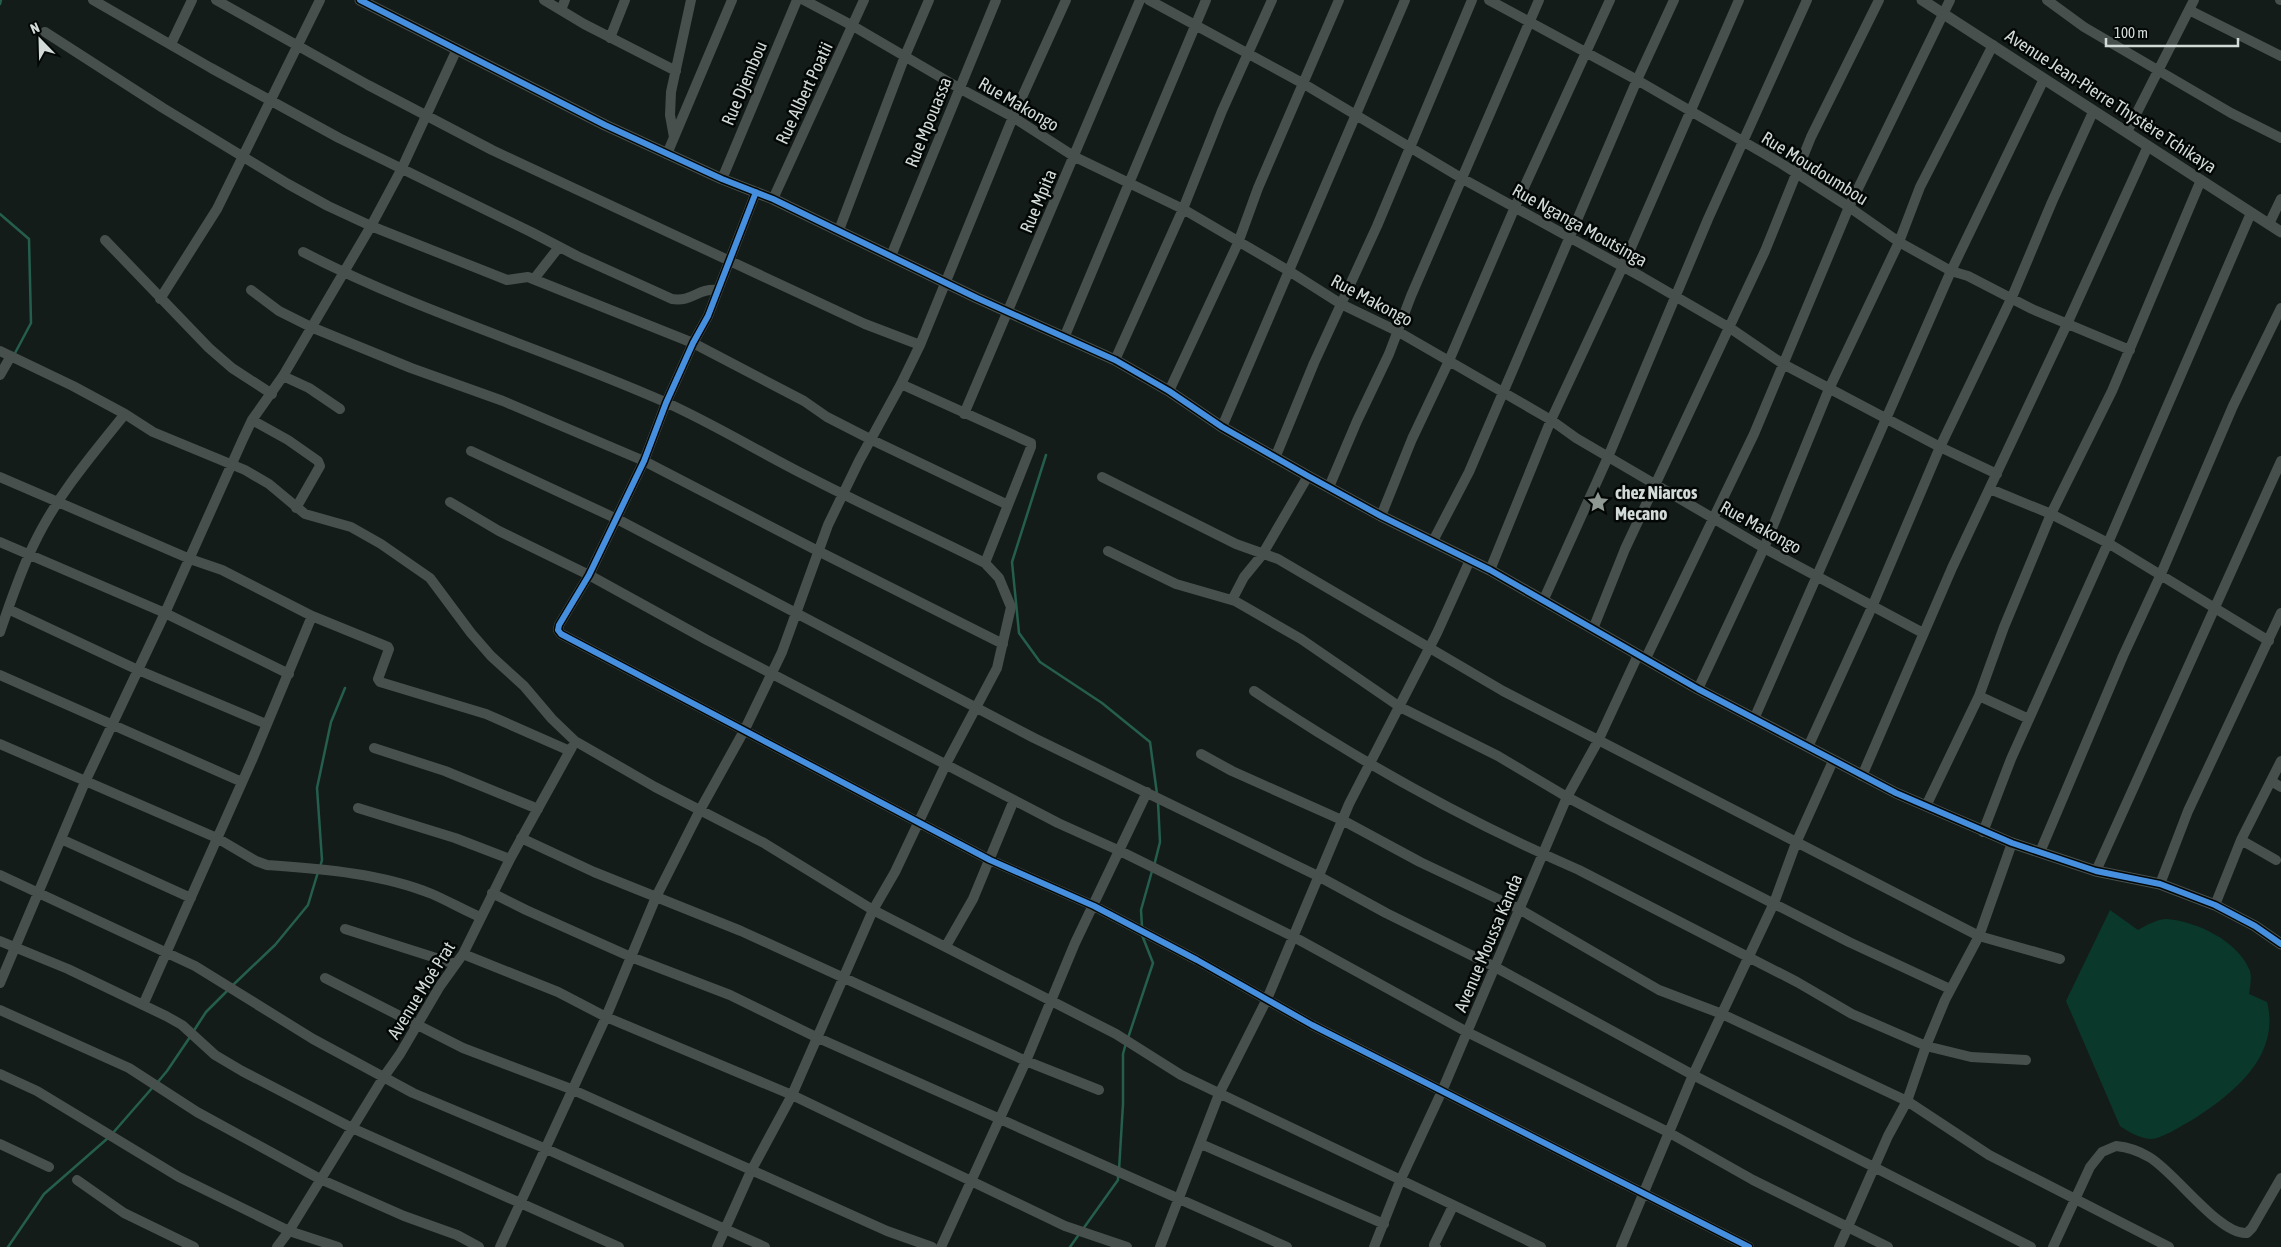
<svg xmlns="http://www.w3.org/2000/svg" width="2281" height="1247" viewBox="0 0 2281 1247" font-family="'Asap Condensed',sans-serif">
<rect width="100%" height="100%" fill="#141c19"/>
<path fill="#0a382b" d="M 2110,910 L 2138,930 C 2147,925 2157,919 2167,919 C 2198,922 2238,941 2250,971 C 2252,977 2250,987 2249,994 L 2267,1002 C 2281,1056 2233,1094 2192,1120 C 2183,1125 2161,1139 2151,1139 C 2139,1138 2129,1132 2120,1126 L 2066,1001 Z"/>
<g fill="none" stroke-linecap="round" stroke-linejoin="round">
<path stroke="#255e4d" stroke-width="2.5" d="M 0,4 L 1,0
M 0,214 L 29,239 L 31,323 L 14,355
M 1046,455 L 1012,562 L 1019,633 L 1040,662 L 1102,703 L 1150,742 L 1157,794
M 1154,866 L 1160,842 L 1158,802
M 320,867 L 322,860 L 317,788 L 331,722 L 345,688
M 1142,927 L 1141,910 L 1152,871
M 233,985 L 275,945 L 308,905 L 318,872
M 193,1032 L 206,1012 L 229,989
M 1128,1038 L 1153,963 L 1142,935
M 157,1083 L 167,1071 L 190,1037
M 112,1134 L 153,1087
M 1119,1170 L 1123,1104 L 1123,1054 L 1126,1043
M 1083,1229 L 1118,1180 L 1118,1175
M 8,1247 L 44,1194 L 108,1138
M 1070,1247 L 1080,1233"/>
<path stroke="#47504d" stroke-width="10" d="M 93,0 L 211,68 L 339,138 L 531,232 L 577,256 L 672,299 C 693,302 697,288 718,290
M 216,0 L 368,85 L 492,150 L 865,324 L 920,345
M 544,0 L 584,24 L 676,71
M 804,0 L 853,26 L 959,88 L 1013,117 L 1075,157 L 1183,209 L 1289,271 L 1341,304 L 1397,331 L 1551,420 L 1576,438 L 1764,548 L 1923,633
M 1149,0 L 1304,84 L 1463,179 L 1642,277 L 1730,328 L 1783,364 L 1940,447 L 1997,474
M 1489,0 L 1637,80 L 1782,164 L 1849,207 L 1899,242 L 1951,271 L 1968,276 L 2032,309 L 2130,350
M 2047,0 L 2084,27 L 2231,113 L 2281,138
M 2280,0 L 2281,0
M 561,10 L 565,0
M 2189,10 L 2281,56
M 45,32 L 163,108 L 288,184 L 328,206 L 371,226 L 507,280 L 528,277 L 693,343 L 804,401 L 827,417 L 872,440 L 1008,505
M 610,38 L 625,0
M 171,44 L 192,0
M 2127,132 L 2194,0
M 674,137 L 670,115 L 671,92 L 691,0
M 667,154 L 732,0
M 722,179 L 797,0
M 756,192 L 708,316 L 693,343 L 666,403 L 644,461 L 589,575 L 559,625 L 558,630 L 561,634 L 990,860 L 1094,906 L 1197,960 L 1312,1025 L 1749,1247
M 773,199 L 864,0
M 2269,224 L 2281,199
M 839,230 L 905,56 L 929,0
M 105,240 L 209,348 L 232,368 L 272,394
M 303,252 C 419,312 545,349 665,402 C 714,424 761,453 809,477 C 867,507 927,534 985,563 L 999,578 L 1011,607 L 997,668 L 946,764 L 895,872 L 873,910 L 792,1095 L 751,1171 L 717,1247
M 891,256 L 996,0
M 534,279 L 559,247
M 251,290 L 279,311 L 311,327 L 411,368 L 503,401 L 644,461 L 818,551 L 1003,644
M 160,299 L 217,209 L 320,0
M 1064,338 L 1206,0
M 0,351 L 73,386 L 125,414 L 153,432 L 245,470 L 269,484 L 305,514 L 351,527 L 381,544 L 430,578 L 471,633 L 491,656 L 524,686 L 552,719 L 575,741 L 655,787 L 764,843 L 873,910 L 1116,1034 L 1181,1075 L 1541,1247
M 1115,360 L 1183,209 L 1222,111 L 1272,0
M 0,375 L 11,356
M 283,376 L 309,388 L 340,409
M 901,384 L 1031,443 L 1031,447 L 985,563
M 1169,391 L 1238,243 L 1258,188 L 1339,0
M 964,414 L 1140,0
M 252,420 L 288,440 L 318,461 L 320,466 L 296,508
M 1222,427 L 1405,0
M 471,451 L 617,519 L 1034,738 L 1320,877 L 1386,913 L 1495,967 L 1693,1075 L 2031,1247
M 1275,458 L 1314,363 L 1377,226 L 1472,0
M 0,477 L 190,559 L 222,570 L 312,616 L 388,647 L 389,649 L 378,679 L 380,682 L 486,714 L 570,751
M 1102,477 L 1236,544 L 1278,559 L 1503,691 L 1979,936 L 2060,959
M 1329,487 L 1357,421 L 1389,354 L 1411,296 L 1539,0
M 1990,489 L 2051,514 L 2108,543 L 2269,641
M 450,502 L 499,531 L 589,575 L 707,640 L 1058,823 L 1120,851 L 1294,937 L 1467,1032 L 1668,1132 L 1753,1180 L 1888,1247
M 1381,516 L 1412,439 L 1448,363 L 1515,207 L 1610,0
M 1433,541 L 1469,472 L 1637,80 L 1674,0
M 0,542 L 165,613 L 289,674
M 1108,551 L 1176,584 L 1235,601 L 1301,639 L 1400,707 L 1498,756 L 1567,797 L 1612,821 L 1849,942 L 1950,989
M 1490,570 L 1551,420 L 1623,266 L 1739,0
M 1544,599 L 1608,457 L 1708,219 L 1807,0
M 1232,600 L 1244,577 L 1262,555 L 1308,476
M 8,609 L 138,670 L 266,724
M 1593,629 L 1625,549 L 1765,251 L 1811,137 L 1879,0
M 0,632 C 10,603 20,573 33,546 C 56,497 91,456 125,414
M 1646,658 L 1754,434 L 1849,207 L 1950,0
M 0,675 L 242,782
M 1698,689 L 1764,548 L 1829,389 L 1899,242 L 1920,187 L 1993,45
M 1254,691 C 1357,760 1466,821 1579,870 L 1797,982 L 1852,1014 L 1926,1046 L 1971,1057 L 2026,1060
M 1979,696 L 2029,719
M 1754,719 L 1951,271 L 2044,79
M 0,744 L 217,838 L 256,861 L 267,865 C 321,869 381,873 432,894 C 448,901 464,910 480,917
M 1808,747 L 1872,607 L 1940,447 L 2012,297 L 2052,202 L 2093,112
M 374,748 L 445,771 L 538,809
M 1201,754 L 1232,771 L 1344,821 L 1420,862 L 1519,909 L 1659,990 L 1722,1014 L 1907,1101 L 1989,1155 L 2169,1247
M 1862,776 L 1952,568 L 2067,324 L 2148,146
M 2271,781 L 2281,787
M 1926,806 L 1979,696 L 2004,627 L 2051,514 L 2112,391 L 2201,180
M 358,808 L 455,838 L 510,859
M 1983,832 L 2011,759 L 2108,543 L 2251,213
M 521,838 L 594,872 L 741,931 L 1026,1061 L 1099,1090
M 61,839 L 191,898
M 2241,840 L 2276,860
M 2040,852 L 2123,656 L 2161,574 L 2233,406 L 2281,308
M 2096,871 L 2281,461
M 0,875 L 195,966 L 313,1039 L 413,1093 L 544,1148 L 765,1247
M 2160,884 L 2188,811 L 2281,613
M 492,893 L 526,910 L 631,957 L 730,995 L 816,1037 L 1287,1247
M 2215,905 L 2241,840 L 2281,761
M 345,929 L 455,964
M 0,941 L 68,969 L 166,1016 L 182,1025 L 215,1055 L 242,1071 L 352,1128 L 619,1247
M 946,946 L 973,899 L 1014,800
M 463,954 L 558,992 L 606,1017 L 792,1095 L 1065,1226 L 1127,1247
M 325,978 L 463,1048 L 571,1089 L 887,1231 L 932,1247
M 0,983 L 85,782 L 165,613 L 243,439 L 252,420 L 283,376 L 371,226 L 401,170 L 457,49
M 143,1005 L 252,760 L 312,616
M 0,1010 L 129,1068 L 197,1112 L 320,1179 L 404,1216 L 457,1235 L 479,1247
M 0,1074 L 37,1091 L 179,1177 L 289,1231 L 338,1247
M 0,1144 L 49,1167
M 1201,1144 L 1384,1224
M 77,1180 L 124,1213 L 194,1247
M 277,1247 L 289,1231 L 383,1078 L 400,1054 L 440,986 L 463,954 L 510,859 L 572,747
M 500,1247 L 606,1017 L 656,897 L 700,810 L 745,729 L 782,652 L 828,525 L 859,461 L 901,384 L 920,345 L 1013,117 L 1066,0
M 941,1247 L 1026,1061 L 1075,943 L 1147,792
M 1160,1247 L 1219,1094 L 1267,999 L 1349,804 L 1437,633 L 1470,560
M 1374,1247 L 1400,1181 L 1442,1091 L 1567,797 L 1598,741 L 1638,655
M 1436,1247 L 1434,1245 L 1453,1206
M 1621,1247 L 1693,1075 L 1774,903 L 1796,843 L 1833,761
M 1839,1247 L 1888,1136 L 1907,1101 L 1926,1046 L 1945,1000 L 1979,936 L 2012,843
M 2053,1247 L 2090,1167 L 2102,1152 L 2116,1146 C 2127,1147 2139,1151 2149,1157 C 2174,1171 2220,1236 2247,1233 L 2252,1228 L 2281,1178"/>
<path stroke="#47504d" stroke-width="11" d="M 360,0 L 605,125 L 722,179 L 773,199 L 977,298 L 1115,360 L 1169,391 L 1222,427 L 1308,476 L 1381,516 L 1490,570 L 1698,689 L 1896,793 L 2012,843 L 2096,871 L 2160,884 L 2215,905 L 2255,926 L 2281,944
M 1922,0 L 2281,232"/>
<g stroke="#030806" stroke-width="9">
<path id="cycleway" d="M 360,0 L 605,125 L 722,179 L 773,199 L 977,298 L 1115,360 L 1169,391 L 1222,427 L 1308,476 L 1381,516 L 1490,570 L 1698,689 L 1896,793 L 2012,843 L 2096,871 L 2160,884 L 2215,905 L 2255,926 L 2281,944
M 756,192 L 708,316 L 693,343 L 666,403 L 644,461 L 589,575 L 559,625 L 558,630 L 561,634 L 990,860 L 1094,906 L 1197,960 L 1312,1025 L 1749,1247"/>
</g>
<use href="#cycleway" stroke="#468fdf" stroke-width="6"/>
</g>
<defs>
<g id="sight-bare" transform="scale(1.725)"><path d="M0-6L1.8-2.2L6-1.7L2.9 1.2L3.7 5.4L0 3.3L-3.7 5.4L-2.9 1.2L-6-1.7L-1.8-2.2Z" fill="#909894" stroke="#030806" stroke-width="2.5" paint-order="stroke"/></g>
</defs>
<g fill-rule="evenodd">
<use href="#sight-bare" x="1598" y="502"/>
</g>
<g text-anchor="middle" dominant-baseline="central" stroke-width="5" stroke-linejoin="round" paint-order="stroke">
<g font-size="18" fill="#d2dbd7" stroke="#030806">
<text transform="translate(744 83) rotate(-67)">Rue Djembou</text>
<text transform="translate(804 93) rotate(-65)">Rue Albert Poatii</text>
<text transform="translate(2111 101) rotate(33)">Avenue Jean-Pierre Thystère Tchikaya</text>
<text transform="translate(1019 104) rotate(30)">Rue Makongo</text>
<text transform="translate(928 122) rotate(-68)">Rue Mpouassa</text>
<text transform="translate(1815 168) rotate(32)">Rue Moudoumbou</text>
<text transform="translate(1038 201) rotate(-67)">Rue Mpita</text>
<text transform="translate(1580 225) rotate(29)">Rue Nganga Moutsinga</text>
<text transform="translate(1372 300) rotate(28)">Rue Makongo</text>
<text transform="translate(1761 527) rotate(29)">Rue Makongo</text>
<text transform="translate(1488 943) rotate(-67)">Avenue Moussa Kanda</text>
<text transform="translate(421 990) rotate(-58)">Avenue Moé Prat</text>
</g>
<g font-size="18" font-weight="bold" fill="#d2dbd7" stroke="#030806" text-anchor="start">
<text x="1615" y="492">chez Niarcos<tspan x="1615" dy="21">Mecano</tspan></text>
</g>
</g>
<g transform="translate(40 40) rotate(337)" stroke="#030806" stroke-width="4" paint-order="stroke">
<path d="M0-4L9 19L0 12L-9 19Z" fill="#d2dbd7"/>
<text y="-8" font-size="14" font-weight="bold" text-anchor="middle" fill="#d2dbd7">N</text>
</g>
<path d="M2106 38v8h132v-8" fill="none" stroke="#d2dbd7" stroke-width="2.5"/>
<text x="2114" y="38" font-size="15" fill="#d2dbd7" stroke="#030806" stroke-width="4" paint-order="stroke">100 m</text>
</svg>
